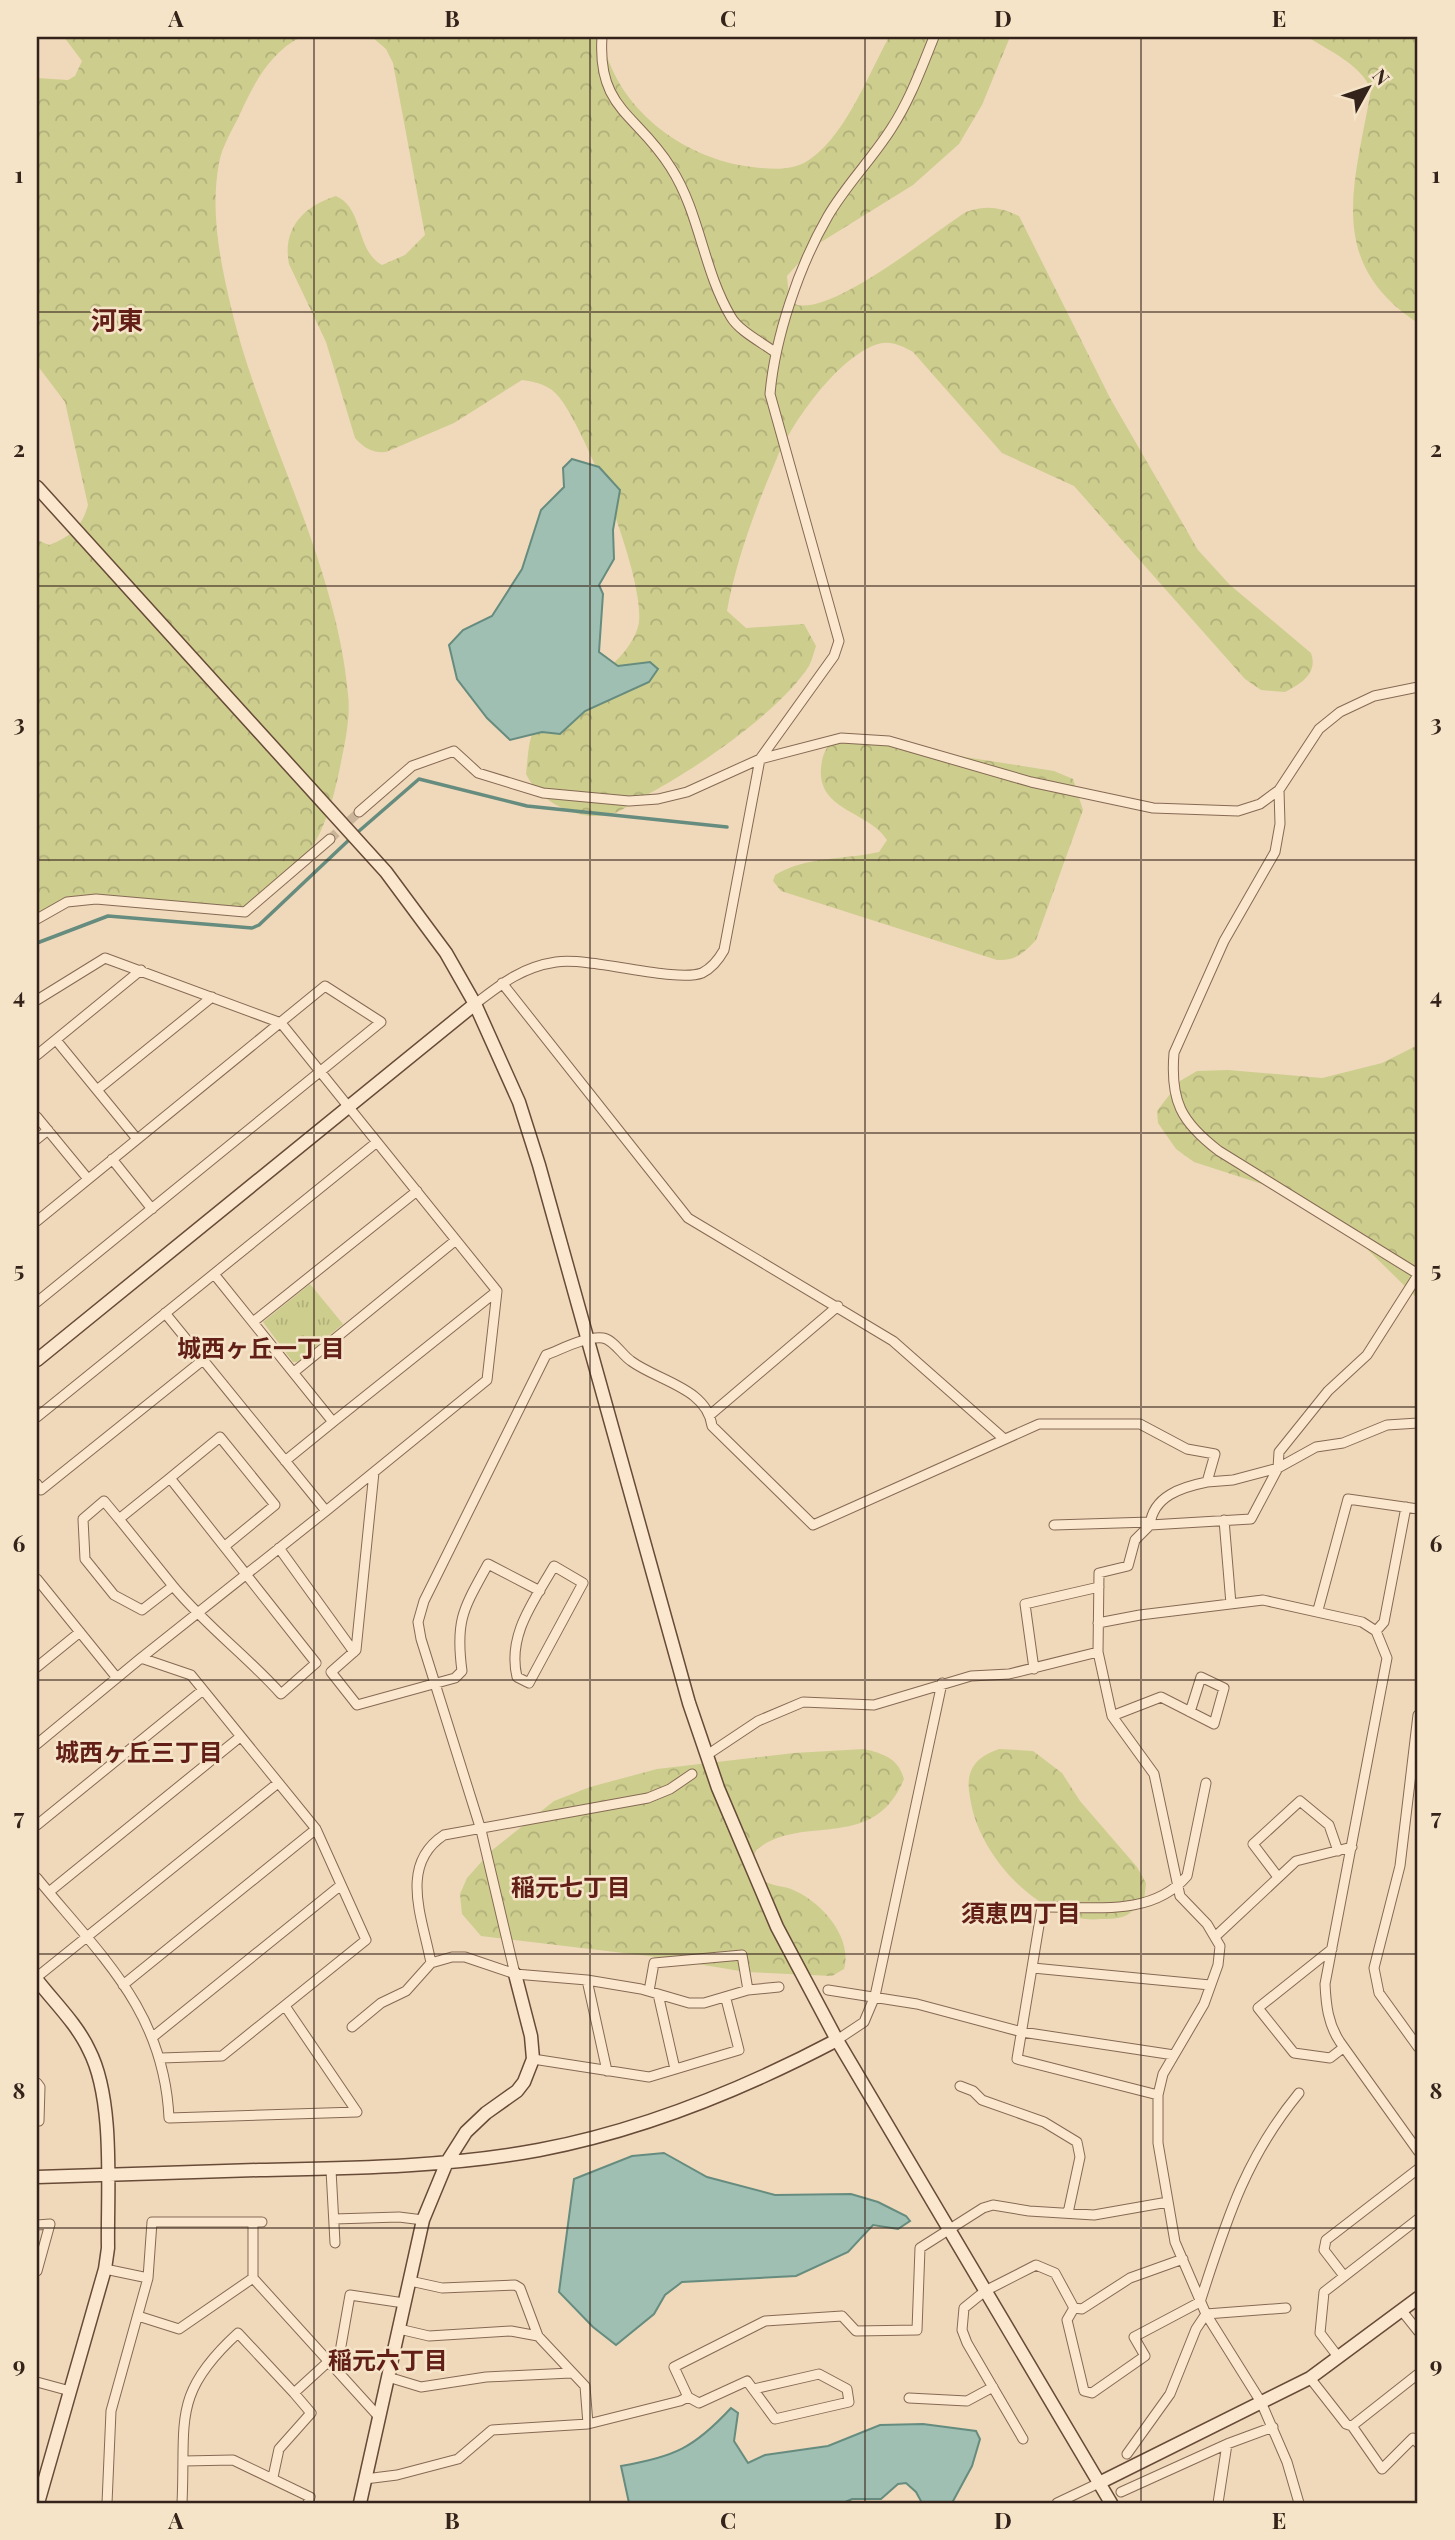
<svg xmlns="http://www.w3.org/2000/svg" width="1455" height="2540" viewBox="0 0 1455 2540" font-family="'Playfair Display','Noto Sans JP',serif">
<defs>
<pattern id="grass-tufts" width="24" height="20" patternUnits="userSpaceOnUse" patternTransform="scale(1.75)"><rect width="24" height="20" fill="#cdcd8e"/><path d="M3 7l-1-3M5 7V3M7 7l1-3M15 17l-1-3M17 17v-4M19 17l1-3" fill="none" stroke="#b1b07a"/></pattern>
<pattern id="forest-crowns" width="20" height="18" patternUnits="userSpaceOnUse" patternTransform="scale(1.75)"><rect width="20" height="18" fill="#cdcd8e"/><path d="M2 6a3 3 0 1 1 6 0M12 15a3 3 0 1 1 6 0" fill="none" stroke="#b1b07a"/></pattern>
</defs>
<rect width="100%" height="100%" fill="#efd9ba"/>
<path fill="url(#grass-tufts)" d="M 310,1284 L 343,1324 L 297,1362 L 293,1362 L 263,1322 Z"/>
<path fill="url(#forest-crowns)" d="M 64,37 L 301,37 C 270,52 253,85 240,114 C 233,129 222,146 219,163 C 211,207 218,250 228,294 C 257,429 335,554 348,694 C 351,720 344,747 339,772 C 332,805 322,838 300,864 C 286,881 260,895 242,910 L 73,897 L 37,914 L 37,540 L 49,545 C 69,538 83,526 88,505 L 65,402 L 37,365 L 37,78 L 68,80 L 75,76 L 82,61 Z
M 372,37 L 602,37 C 615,108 683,159 752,167 C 770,169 787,171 804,163 C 843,142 868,75 889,37 L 1010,37 L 982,105 L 959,144 L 913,185 L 813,247 L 787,276 L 789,296 L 797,305 C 836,313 930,235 966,212 C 987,205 999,207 1019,216 L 1110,398 L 1198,550 L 1230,585 L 1311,653 C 1318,673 1302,683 1285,692 L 1261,690 L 1245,679 L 1074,486 L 1002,453 L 913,352 C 903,346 890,340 878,344 C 839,356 792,422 777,458 C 756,507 736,560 727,611 L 746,628 L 804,624 L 816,646 C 814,652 812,660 809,666 C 778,714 691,772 641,798 C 632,803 622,811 612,814 C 580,823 539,802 526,774 C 528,758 528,735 538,722 C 543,716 553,710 559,705 C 585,685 628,661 638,627 C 649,588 586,430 559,397 C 550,385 536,382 522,380 L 454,423 L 386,452 C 372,453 364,448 355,438 L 326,342 L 289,264 C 282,228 304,206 336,196 C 364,208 355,250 382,265 L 405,255 L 425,235 L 393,63 L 386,49 Z
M 1308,37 L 1418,37 L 1418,323 C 1324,262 1355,183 1371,90 C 1362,65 1329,51 1308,37 Z
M 838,737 L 1054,771 L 1073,779 L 1083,810 L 1036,940 C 1024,953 1015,961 997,960 L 781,891 L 773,881 L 775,875 C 806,856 845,860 879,852 L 887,840 C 869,811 818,811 821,769 C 822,754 826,746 838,737 Z
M 1418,1045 L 1418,1299 L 1366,1248 L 1299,1196 L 1194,1162 L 1176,1149 L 1158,1123 L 1157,1111 L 1180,1081 L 1197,1071 L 1228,1070 L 1322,1078 L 1382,1063 Z
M 864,1749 C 884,1754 898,1758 904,1779 C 873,1854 803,1812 756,1850 C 753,1859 749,1867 756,1875 C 766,1886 779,1885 791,1889 C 821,1901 853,1937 844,1969 L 832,1976 L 746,1972 L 649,1956 L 481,1936 L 462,1914 L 460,1894 L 467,1878 L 491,1851 L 554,1801 L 590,1787 L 657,1769 L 794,1753 Z
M 999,1749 L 1033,1751 L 1062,1773 L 1080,1801 L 1137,1867 L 1146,1883 L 1144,1901 C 1139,1905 1133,1911 1127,1915 C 1120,1919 1109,1919 1101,1919 C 1042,1925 981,1858 971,1803 C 969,1791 966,1779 973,1767 C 979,1757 989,1753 999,1749 Z"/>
<path fill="#9fbfb2" stroke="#668c7f" stroke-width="2" d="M 572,459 L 599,467 L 620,490 L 613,530 L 614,559 L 599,585 L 603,594 L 599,652 L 618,666 L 650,662 L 658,669 L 649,682 L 585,711 L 560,734 L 542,732 L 510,740 L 487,718 L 457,679 L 449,645 L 463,630 L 492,616 L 522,569 L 541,510 L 564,487 L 563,468 Z
M 664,2153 L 707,2177 L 775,2195 L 851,2194 L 878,2202 L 906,2216 L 910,2221 L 898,2229 L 873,2225 L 848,2252 L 796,2276 L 682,2282 L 665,2295 L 654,2314 L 616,2345 L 593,2327 L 559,2292 L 574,2179 L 632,2156 Z
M 731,2408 L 738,2413 L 734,2441 L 748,2463 L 765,2455 L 828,2446 L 880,2425 L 923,2424 L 976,2431 L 980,2439 L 972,2466 L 952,2503 L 922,2503 L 916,2492 L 906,2483 L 898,2484 L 881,2499 L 852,2499 L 843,2503 L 629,2503 L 621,2466 C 674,2457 694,2448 731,2408 Z"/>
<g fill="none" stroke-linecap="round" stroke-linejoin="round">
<path stroke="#668c7f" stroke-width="3.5" d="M 37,943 L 108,916 L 252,928 L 259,925 L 351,838 L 419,779 L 527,806 L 727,827"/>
<path stroke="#cab59a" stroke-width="9" stroke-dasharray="9 4.5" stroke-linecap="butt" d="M 330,839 L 359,812"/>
<g stroke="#866954" stroke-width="11">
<path id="street" d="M 602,37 C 597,110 638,114 671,168 C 700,213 703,270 731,317 C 739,331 763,343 776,353
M 1279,790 L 1280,824 L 1275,852 L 1224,941 L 1174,1053 C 1170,1101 1181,1122 1219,1151 L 1418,1274
M 359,812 L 412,766 L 454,751 L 478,773 L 543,793 L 629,801 L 658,799 L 687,792 L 760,759 L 841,738 L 889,741 L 1031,782 L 1153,808 L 1238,811 L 1260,804 L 1279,790 L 1319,729 L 1340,712 L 1374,696 L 1418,687
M 37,919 L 67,902 L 96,899 L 245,912 L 330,839
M 502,983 L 688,1218 L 893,1341 L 1003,1438
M 37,1000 L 105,958 L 281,1023 L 497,1291 L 487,1380 L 326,1511 L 165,1313
M 475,1004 C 501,984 522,967 556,962 C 593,957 675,983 702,973 C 712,968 719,959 724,950 L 760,759 L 834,656 L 839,641 L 770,394 C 775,337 799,266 828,216 C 846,185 872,159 891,129 C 910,100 921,69 934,37
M 56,1040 L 137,1139
M 37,1055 L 141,970
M 97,1090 L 212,997
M 37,1117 L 88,1179
M 37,1139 L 48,1130
M 112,1159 L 152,1209
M 37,1221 L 325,986 L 381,1022 L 37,1302
M 214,1274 L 333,1422 L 285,1461
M 253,1322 L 417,1191
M 294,1372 L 456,1240
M 710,1415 L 838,1306
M 37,1417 L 377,1142
M 333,1422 L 497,1291
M 374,1472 L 356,1650 L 331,1672 L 357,1705 L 455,1678 L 462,1671 C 455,1619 464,1608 488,1564 L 540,1591
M 37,1484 L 41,1490 L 203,1360
M 119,1519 L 173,1586 L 142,1610 L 114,1595 L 85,1559 L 83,1519 L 104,1501 L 119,1519 L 170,1478
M 1224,1520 L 1231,1604
M 1054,1525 L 1150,1522
M 1150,1525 C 1153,1496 1182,1487 1207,1482
M 279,1548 L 354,1652
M 554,1566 L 583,1583 L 529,1683 L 517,1677 C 507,1635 534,1601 554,1566 Z
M 37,1579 L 117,1678
M 173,1586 C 206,1626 247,1656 281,1694 L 316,1663 L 170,1478 L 220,1437 L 275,1505 L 225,1546
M 1318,1610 L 1348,1499 L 1418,1509
M 1098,1623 L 1140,1615 L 1263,1600 L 1362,1622 L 1376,1631 L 1387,1658 L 1325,1984 C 1326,2005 1328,2024 1340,2042 L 1418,2151
M 1376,1631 L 1384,1622 L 1406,1507
M 141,1658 L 326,1511
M 37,1667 L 80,1632
M 1034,1669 L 1025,1604 L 1099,1587
M 1418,1715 L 1400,1866 L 1374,1968 L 1379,1993 L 1418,2047
M 1112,1716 L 1161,1697 L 1214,1724 L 1224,1688 L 1201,1677 L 1190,1712
M 37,1744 L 141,1658 L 191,1675 L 316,1829 L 366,1940 L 222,2056 L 161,2058
M 707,1755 L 758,1721 L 803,1702 L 874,1705 L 971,1676 L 1009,1674 L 1098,1652
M 37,1825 L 203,1690
M 1278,1877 L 1253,1844 L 1300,1801 L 1329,1825 L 1338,1851
M 37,1878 C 101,1956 164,2011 169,2118 L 357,2112
M 49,1892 L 240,1737
M 1217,1935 L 1296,1861 L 1352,1847
M 1332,1949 L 1258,2008 L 1294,2053 L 1330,2058 L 1343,2048
M 431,1963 C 423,1919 398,1865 444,1835 L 648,1798 L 670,1789 L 692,1774
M 1033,1968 L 1210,1985
M 515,1974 L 481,1830 L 421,1639 L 418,1622 L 424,1601 L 546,1355 C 562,1349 586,1336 603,1338 C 614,1340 622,1355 631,1361 C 658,1381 707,1388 712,1426 L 813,1525 L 1039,1424 L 1140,1424 L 1187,1449 L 1215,1454 L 1207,1482 L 1233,1480 L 1278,1468 L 1316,1447 L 1343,1443 L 1387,1425 L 1418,1423
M 37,1977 L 278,1783
M 587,1980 L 607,2071
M 123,1985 L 316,1829
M 828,1990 L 917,2004 L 1022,2032 L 1174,2055
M 649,1991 L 654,1963 L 742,1955 L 748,1990
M 658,1994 L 675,2069
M 285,2006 L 357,2112
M 352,2027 L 381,2003 L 406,1991 L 431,1963 L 452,1957 L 465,1957 L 515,1974 L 587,1980 L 641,1989 L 689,2003 L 704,2003 L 748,1990 L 779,1987
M 154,2036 L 341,1885
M 837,2040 L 864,2022 L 875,1996 L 942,1683
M 533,2059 L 649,2077 L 739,2050 L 726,1999
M 37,2083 L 40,2087 L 39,2121 L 37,2121
M 960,2086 L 973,2091 L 982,2100 L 1044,2122 L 1077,2142 L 1080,2157 L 1068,2213
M 1158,2095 L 1017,2059 L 1042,1907 C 1091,1906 1151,1918 1187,1876 L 1206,1783
M 331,2170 L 335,2243
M 334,2219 L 399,2217 L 423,2220
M 253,2222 L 253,2278 L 379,2417
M 37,2225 L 50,2224 L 37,2271
M 105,2269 L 148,2278
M 1344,2276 L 1324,2250 L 1326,2240 L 1418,2169
M 410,2281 L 442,2288 L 515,2285 L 520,2288 L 538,2336 L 585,2386 L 588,2424
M 1074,2308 L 1067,2320 L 1084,2391 L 1092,2393 L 1145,2356 L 1134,2337 L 1200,2302 C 1226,2222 1244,2160 1299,2093
M 1402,2311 L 1418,2331
M 138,2316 L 179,2329 L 253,2278
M 399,2329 L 429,2336 L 511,2331 L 538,2336
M 1339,2358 L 1320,2333 L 1324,2292 L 1418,2219
M 334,2367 L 338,2363 L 350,2295 L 404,2303
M 388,2377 L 421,2387 L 486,2377 L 571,2373
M 1310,2378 L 1346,2424 L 1352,2426 L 1418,2374
M 37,2382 L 70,2391
M 688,2397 L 699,2403 L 747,2381 L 775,2419 L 849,2402 L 847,2389 L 819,2374 L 754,2389
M 909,2398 L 967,2401 L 993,2387
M 1352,2426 L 1382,2469 L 1413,2438 L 1418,2443
M 1023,2439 L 967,2343 L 962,2330 L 964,2308 L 985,2291 L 1036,2265 L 1055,2273 L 1074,2308 L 1082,2309 L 1130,2278 L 1183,2259
M 1127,2454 L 1170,2394 L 1196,2329 L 1206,2314 L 1286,2308
M 184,2461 L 233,2460 L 310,2497 L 308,2503
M 273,2477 L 279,2449 L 311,2413 L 294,2393
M 365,2479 L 397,2475 L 458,2459 L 492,2430 L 588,2424 L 680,2401 L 688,2397 L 674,2367 L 765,2321 L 842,2316 L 856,2331 L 917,2330 L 920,2248 L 983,2208 L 993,2205 L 1029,2211 L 1094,2215 L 1168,2202
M 1121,2492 L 1227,2444
M 107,2503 L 111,2411 L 148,2278 L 152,2222 L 262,2222
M 182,2503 C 186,2421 171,2394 238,2333 L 294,2393 L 329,2361
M 1057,2503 L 1099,2483
M 1218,2503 L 1227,2444 L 1273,2427
M 1299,2503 L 1287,2462 L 1261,2402 L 1206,2314 L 1175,2242 L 1158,2143 L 1158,2095 L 1163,2074 L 1204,2004 L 1218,1965 L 1220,1946 L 1207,1924 L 1180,1896 L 1154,1774 L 1112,1716 L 1098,1652 L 1099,1573 L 1128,1566 L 1135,1540 L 1150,1525 L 1251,1519 L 1278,1468 L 1279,1452 L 1328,1391 L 1367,1355 L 1418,1275"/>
</g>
<g stroke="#674a37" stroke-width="15">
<path id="secondary" d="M 37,487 L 386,872 L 446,953 L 475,1004 L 519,1102 L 539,1165 L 689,1703 L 718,1788 L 777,1927 L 837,2040 L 1111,2503
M 37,1360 L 475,1004
M 37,1980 C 54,2002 77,2024 89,2050 C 115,2100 107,2191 108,2248 L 105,2269 L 38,2503
M 37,2177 C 111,2175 185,2172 259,2170 C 353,2168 447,2167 539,2150 C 644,2130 744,2089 837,2040
M 1099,2483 L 1310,2378 L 1418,2298
M 360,2503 L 423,2220 L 447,2162 L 466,2132 L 486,2113 L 517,2091 L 524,2082 L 533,2059 L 531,2036 L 515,1974"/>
</g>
<use href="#street" stroke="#fae7cd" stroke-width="9"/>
<use href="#secondary" stroke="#fae7cd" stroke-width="12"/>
</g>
<path fill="none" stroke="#34231a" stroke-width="2" stroke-opacity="0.55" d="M 314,37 L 314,2503M 590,37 L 590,2503M 865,37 L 865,2503M 1141,37 L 1141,2503M 37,312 L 1418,312M 37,586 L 1418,586M 37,860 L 1418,860M 37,1133 L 1418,1133M 37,1407 L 1418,1407M 37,1680 L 1418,1680M 37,1954 L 1418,1954M 37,2228 L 1418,2228"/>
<g text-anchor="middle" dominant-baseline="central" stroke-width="5" stroke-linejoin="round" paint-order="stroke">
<g font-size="24" font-weight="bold" fill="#621f17" stroke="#f6e4c9">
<text x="261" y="1347">城西ヶ丘一丁目</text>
<text x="139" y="1751">城西ヶ丘三丁目</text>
<text x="571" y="1886">稲元七丁目</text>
<text x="1021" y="1912">須恵四丁目</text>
<text x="388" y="2359">稲元六丁目</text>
</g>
<g font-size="26" font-weight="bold" fill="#621f17" stroke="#f6e4c9">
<text x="117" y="319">河東</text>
</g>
</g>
<rect width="1455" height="2540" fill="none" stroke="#f6e4c9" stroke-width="77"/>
<g transform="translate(1368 88) rotate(50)" stroke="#f6e4c9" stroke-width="5" paint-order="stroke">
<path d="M0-5L12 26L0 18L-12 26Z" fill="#34231a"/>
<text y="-10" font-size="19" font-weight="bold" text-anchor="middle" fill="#34231a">N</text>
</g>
<rect x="38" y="38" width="1378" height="2464" fill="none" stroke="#34231a" stroke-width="2.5"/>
<g font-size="23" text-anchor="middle" font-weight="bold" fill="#34231a">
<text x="176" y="27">A</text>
<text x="452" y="27">B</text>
<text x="728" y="27">C</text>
<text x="1003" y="27">D</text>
<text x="1279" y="27">E</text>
<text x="19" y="183">1</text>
<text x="1436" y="183">1</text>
<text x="19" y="457">2</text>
<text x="1436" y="457">2</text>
<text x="19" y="731">3</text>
<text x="1436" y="731">3</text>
<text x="19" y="1004">4</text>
<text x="1436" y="1004">4</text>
<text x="19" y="1278">5</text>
<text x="1436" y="1278">5</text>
<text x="19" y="1552">6</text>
<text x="1436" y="1552">6</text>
<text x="19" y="1825">7</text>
<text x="1436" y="1825">7</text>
<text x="19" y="2099">8</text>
<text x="1436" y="2099">8</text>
<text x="19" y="2373">9</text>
<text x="1436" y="2373">9</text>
<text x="176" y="2529">A</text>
<text x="452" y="2529">B</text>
<text x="728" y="2529">C</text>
<text x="1003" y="2529">D</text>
<text x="1279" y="2529">E</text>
</g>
</svg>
